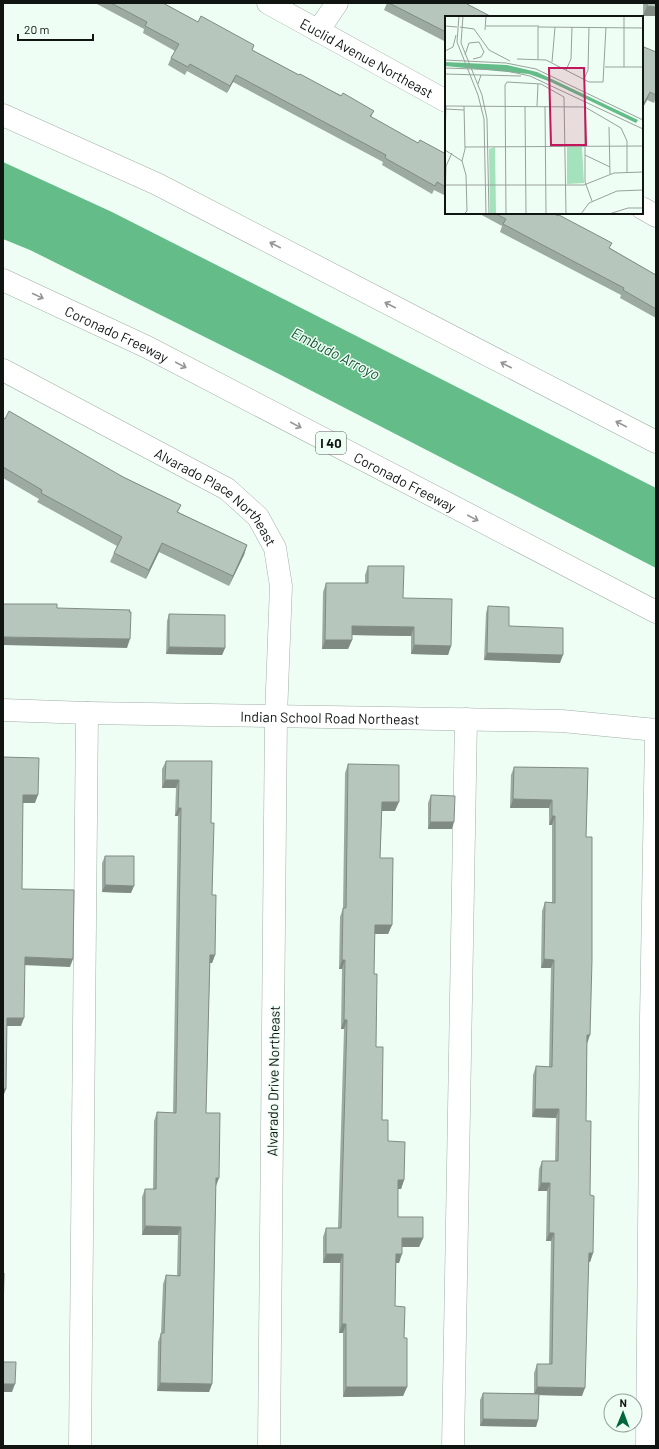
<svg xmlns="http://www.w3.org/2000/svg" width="659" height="1449" viewBox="0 0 659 1449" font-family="Barlow,sans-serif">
<rect width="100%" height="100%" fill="#effef4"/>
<path fill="#64bc89" d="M 3,162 L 112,212 L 656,488 L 656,568 L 277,373 L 30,250 L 3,239 Z"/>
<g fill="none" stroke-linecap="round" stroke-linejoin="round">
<g stroke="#a1b0a6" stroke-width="23">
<g id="minor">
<path id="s1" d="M 268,3 L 446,101"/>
<path d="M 318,31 L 337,3"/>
<path d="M 642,208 L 656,216"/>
<path id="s2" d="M 3,370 L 227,489 L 258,517 L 275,548 L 281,586 L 276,716 L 269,1446"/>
<path id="s3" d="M 3,710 L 87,713 L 562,721 L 656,730"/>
<path d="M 80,1446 L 87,713"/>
<path d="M 453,1446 L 466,719"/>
<path d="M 647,1446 L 651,1019 L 656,735"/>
</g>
</g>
<g stroke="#a1b0a6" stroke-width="23">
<g id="highway">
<path d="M 3,115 L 157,184 L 656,442"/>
<path id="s4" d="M 3,280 L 147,347 L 656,612"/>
</g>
</g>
<use href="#minor" stroke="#fff" stroke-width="22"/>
<use href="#highway" stroke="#fff" stroke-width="22"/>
</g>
<path fill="#9daaa2" d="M 95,3 L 163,3 L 198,22 L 252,50 L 299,75 L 374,111 L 371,117 L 418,143 L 446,154 L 446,196 L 434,190 L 432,194 L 382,165 L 383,162 L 233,82 L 227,93 L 187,71 L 185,75 L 168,65 L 171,58 L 175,51 L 143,33 L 144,29 Z
M 387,3 L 469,3 L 468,4 L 446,17 L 446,42 L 384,10 Z
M 643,3 L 656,3 L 643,16 Z
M 642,52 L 656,52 L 656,97 L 654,103 L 647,100 L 642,109 Z
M 478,213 L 552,213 L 610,248 L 656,275 L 656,318 L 620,298 L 621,295 L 500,232 L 502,226 Z
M 3,418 L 181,505 L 178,512 L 247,545 L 244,555 L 229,586 L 159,552 L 146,579 L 110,562 L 117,546 L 37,502 L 39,499 L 3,478 Z
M 368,566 L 403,598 L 451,646 L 448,655 L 411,654 L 411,636 L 352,635 L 352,640 L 348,649 L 322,649 L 323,592 L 326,583 L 365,583 L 365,575 Z
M 488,606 L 509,626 L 560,663 L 484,660 L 486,613 Z
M 169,614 L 225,648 L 222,655 L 166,654 L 167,621 Z
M 166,761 L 211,823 L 212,895 L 215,955 L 212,963 L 210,963 L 206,1113 L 216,1186 L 212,1384 L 209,1392 L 157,1391 L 158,1342 L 161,1333 L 163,1284 L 166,1275 L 177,1276 L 178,1235 L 142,1235 L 142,1197 L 145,1189 L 153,1189 L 154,1121 L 157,1112 L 173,1113 L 178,816 L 175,816 L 176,788 L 162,788 L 162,769 Z
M 348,764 L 395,811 L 382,811 L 380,858 L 392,925 L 388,934 L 374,934 L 374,974 L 376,1047 L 382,1120 L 388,1141 L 404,1180 L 401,1189 L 398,1189 L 398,1217 L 423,1238 L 419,1247 L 402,1247 L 399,1263 L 396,1263 L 395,1306 L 404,1338 L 407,1387 L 403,1396 L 343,1397 L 343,1333 L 339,1333 L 340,1263 L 323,1263 L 323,1237 L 326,1228 L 338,1228 L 344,1029 L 341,1029 L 342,969 L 339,969 L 340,917 L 343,908 L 345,773 Z
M 514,767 L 588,768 L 586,837 L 587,1043 L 586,1121 L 593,1253 L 590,1262 L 589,1262 L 582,1396 L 539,1395 L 538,1420 L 536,1427 L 480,1426 L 480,1400 L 483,1393 L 534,1393 L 534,1373 L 537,1364 L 549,1364 L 551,1241 L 546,1241 L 547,1191 L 538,1191 L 539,1169 L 542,1161 L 555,1161 L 556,1118 L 532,1117 L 533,1075 L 536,1066 L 549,1067 L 551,968 L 541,968 L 542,911 L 545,902 L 552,902 L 552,825 L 549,825 L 549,808 L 510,808 L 511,775 Z
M 431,795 L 452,829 L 428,829 L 428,803 Z
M 105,856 L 131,893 L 102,892 L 102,863 Z"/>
<path fill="#808b84" d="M 647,6 L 656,7 L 656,16 L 643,16 Z
M 236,75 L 233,82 L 227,93 L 230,86 Z
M 650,92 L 647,100 L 642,109 L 642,107 Z
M 162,543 L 159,552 L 146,579 L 149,570 Z
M 247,545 L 244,555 L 229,586 L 233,576 Z
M 352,626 L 414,627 L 411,636 L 349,635 Z
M 3,637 L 130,639 L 127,648 L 3,645 Z
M 325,640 L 352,640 L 348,649 L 322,649 Z
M 414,645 L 451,646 L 448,655 L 411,654 Z
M 169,647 L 225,648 L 222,655 L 166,654 Z
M 487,653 L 563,655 L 560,663 L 484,660 Z
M 165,780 L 179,780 L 176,788 L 162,788 Z
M 23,795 L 38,795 L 35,803 L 21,803 Z
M 513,799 L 552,800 L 549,808 L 510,808 Z
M 382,802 L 399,802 L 395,811 L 379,811 Z
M 178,808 L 181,808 L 178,816 L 175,816 Z
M 552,816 L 555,816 L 552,825 L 549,825 Z
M 430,822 L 454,822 L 452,829 L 428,829 Z
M 105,885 L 134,886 L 131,893 L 102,892 Z
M 375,925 L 392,925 L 388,934 L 371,934 Z
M 210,955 L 215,955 L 212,963 L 207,963 Z
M 25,957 L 73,959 L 70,967 L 22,965 Z
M 544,959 L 554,960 L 551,968 L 541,968 Z
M 342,960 L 345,960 L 342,969 L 339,969 Z
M 7,1018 L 24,1018 L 21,1026 L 4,1026 Z
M 344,1020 L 347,1020 L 344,1029 L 341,1029 Z
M 587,1035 L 590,1035 L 587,1044 Z
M 3,1089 L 6,1089 L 3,1097 Z
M 535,1109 L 559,1109 L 556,1118 L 532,1117 Z
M 216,1178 L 219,1178 L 216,1186 L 213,1186 Z
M 398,1180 L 404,1180 L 401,1189 L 395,1189 Z
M 541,1183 L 550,1183 L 547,1191 L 538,1191 Z
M 145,1226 L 181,1227 L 178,1235 L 142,1235 Z
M 549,1233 L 554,1233 L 551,1241 L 546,1241 Z
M 402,1238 L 423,1238 L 419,1247 L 398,1247 Z
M 589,1253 L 593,1253 L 590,1262 L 586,1262 Z
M 326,1254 L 343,1254 L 340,1263 L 323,1263 Z
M 396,1254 L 402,1254 L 399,1263 L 393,1263 Z
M 342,1324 L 346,1324 L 343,1333 L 339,1333 Z
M 160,1383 L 212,1384 L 209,1392 L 157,1391 Z
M 3,1384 L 15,1384 L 12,1392 L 3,1392 Z
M 346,1387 L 407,1387 L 403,1396 L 343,1397 Z
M 537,1387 L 585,1388 L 582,1396 L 534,1395 Z
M 483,1419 L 538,1420 L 536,1427 L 480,1426 Z"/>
<path fill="#b7c6bc" stroke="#808b84" d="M 111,3 L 163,3 L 198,22 L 201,16 L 254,45 L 252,50 L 299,75 L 300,74 L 341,96 L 343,93 L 374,111 L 370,116 L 418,143 L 420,140 L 446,154 L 446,187 L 437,182 L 435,186 L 385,158 L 386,155 L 236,75 L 230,86 L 190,64 L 188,67 L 171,58 L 179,44 L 145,26 L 147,22 Z
M 389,3 L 468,3 L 467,4 L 492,17 L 446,17 L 446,32 Z
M 647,3 L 656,3 L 656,7 L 647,6 Z
M 644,47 L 656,52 L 656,95 L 650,92 L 642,107 L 642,52 Z
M 494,213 L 552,213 L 558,216 L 559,215 L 612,243 L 609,248 L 656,275 L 656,309 L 623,290 L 624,288 L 503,224 L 506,219 Z
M 9,411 L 123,477 L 181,505 L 177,512 L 247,545 L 233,576 L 162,543 L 149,570 L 114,553 L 122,537 L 41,493 L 42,490 L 3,467 L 3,418 L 5,419 Z
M 368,566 L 404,566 L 403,598 L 452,599 L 451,646 L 414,645 L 414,627 L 352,626 L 352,640 L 325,640 L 326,583 L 368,583 Z
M 3,604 L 57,604 L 57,608 L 130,610 L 129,612 L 131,612 L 130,639 L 3,637 Z
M 488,606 L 509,607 L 509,626 L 563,628 L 563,655 L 487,653 Z
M 169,614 L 225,615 L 225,648 L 169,647 Z
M 3,757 L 39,758 L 38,795 L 23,795 L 22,889 L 74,890 L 73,959 L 25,957 L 24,1018 L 7,1018 L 6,1089 L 3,1089 Z
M 166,761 L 212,761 L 211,823 L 214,823 L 212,895 L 216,895 L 215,955 L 210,955 L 206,1113 L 220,1113 L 219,1178 L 216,1178 L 212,1384 L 160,1383 L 161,1333 L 164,1333 L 166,1275 L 180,1276 L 181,1227 L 145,1226 L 145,1189 L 156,1189 L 157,1112 L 176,1113 L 181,808 L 178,808 L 179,780 L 165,780 Z
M 348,764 L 399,765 L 399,802 L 382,802 L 380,858 L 393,858 L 392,925 L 375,925 L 374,974 L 377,974 L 376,1047 L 383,1047 L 382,1120 L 388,1120 L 388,1141 L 405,1142 L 404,1180 L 398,1180 L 398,1217 L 423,1217 L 423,1238 L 402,1238 L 402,1254 L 396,1254 L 395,1306 L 405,1307 L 404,1338 L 407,1338 L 407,1387 L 346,1387 L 346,1324 L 342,1324 L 343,1254 L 326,1254 L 326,1228 L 341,1228 L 347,1020 L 344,1020 L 345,960 L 342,960 L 343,908 L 346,908 Z
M 514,767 L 588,768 L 586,837 L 592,837 L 592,960 L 590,1035 L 587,1035 L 586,1121 L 591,1121 L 590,1195 L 594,1196 L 593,1253 L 589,1253 L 585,1388 L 537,1387 L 537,1364 L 552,1364 L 554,1233 L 549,1233 L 550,1183 L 541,1183 L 542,1161 L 558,1161 L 559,1109 L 535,1109 L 536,1066 L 552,1067 L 554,960 L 544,959 L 545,902 L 555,903 L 555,816 L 552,816 L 552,800 L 513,799 Z
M 431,795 L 455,796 L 454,822 L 430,822 Z
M 105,856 L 134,856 L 134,886 L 105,885 Z
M 3,1272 L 4,1273 L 3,1316 Z
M 3,1362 L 16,1362 L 15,1384 L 3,1384 Z
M 483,1393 L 539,1394 L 538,1420 L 483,1419 Z"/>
<defs><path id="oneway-shaft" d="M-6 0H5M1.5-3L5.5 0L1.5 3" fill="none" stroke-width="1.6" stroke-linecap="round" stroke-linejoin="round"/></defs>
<g stroke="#939694">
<use href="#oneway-shaft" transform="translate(275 245) rotate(-153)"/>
<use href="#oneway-shaft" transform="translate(38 296) rotate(25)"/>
<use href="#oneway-shaft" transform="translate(390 305) rotate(-153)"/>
<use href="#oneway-shaft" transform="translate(181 365) rotate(28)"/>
<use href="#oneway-shaft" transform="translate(506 365) rotate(-153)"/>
<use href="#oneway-shaft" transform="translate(621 424) rotate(-153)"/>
<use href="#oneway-shaft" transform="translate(296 425) rotate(28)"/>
<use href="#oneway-shaft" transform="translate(473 518) rotate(28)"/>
</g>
<g text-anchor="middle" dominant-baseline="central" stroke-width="3" stroke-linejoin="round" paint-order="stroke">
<rect fill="#effef4" stroke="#535b56" stroke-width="1" x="316" y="432" width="30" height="22" rx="3"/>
<g font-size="13" font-weight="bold" fill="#101512">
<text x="331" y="443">I 40</text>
</g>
<g font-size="14" fill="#101512" stroke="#effef4">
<text stroke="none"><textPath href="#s1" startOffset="113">Euclid Avenue Northeast</textPath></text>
<text stroke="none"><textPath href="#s4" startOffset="126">Coronado Freeway</textPath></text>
<text stroke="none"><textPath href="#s4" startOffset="450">Coronado Freeway</textPath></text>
<text stroke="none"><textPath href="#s2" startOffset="250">Alvarado Place Northeast</textPath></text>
<text stroke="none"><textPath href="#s3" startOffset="327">Indian School Road Northeast</textPath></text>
<text transform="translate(273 1081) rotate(-89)">Alvarado Drive Northeast</text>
</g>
<g font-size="15" font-style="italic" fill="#135634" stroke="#effef4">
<text transform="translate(336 353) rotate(27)">Embudo Arroyo</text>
</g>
</g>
<g transform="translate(445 16)">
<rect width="198" height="198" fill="#effef4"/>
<path d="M 50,131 L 51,198 L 45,198 L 44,133 ZM 137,131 L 139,167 L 122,168 L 122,131 Z" fill="#a4e2bb"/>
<path d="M 0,46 L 62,49 L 92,56 L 193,104 L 191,107 L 106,66 L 84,58 L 0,50 Z" fill="#64bc89"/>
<path fill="none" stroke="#96a19a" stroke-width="1" d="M 14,0 L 12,26 L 33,79 L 39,103 L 41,198M 18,0 L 16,27 L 37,79 L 42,103 L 44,198M 0,10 L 12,11M 41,10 L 94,10M 15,11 L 29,13 L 44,34 L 65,45M 93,11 L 198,12M 40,14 L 41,0M 0,35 L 8,31 L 11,19M 20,39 L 24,27 L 34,26 L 39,36 L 36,41 L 28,43M 72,43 L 101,44 L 144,66 L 158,66 L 161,11M 93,43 L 93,11M 0,44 L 61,47 L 91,53 L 198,104M 107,46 L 110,11M 160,51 L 198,51M 179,51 L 179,0M 0,52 L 57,54 L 85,60 L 198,113M 121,54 L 126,43 L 127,11M 0,58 L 36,59M 139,63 L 143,54 L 144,11M 33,68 L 36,59 L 76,60M 0,90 L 140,91 L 176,112 L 182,125 L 182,156M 80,90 L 81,198M 92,90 L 93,68M 100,90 L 101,198M 140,91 L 140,166 L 147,185M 0,93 L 19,94M 164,111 L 165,158M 0,121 L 1,90M 20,131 L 198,130M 0,134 L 17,145M 140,139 L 165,151M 0,169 L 139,169 L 169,157 L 198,156M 0,187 L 1,150 L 7,137M 19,198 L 22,195 L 21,159 L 17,145 L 20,133 L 19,90M 61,198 L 60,69 L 62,66 L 96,68 L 119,81 L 121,198M 136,198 L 144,187 L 172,175 L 198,174M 164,198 L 183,192 L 198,192"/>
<path fill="#c2185b" fill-opacity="0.15" stroke="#c2185b" stroke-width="2" d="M 104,52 L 139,52 L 141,129 L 106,129 Z"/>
<rect width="198" height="198" fill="none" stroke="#101512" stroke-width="2"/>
</g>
<rect width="659" height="1449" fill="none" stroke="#101512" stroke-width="8"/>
<g transform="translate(623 1413) rotate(1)"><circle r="19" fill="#effef4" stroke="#96a19a"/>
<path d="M0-3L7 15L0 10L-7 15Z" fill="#01673b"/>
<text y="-6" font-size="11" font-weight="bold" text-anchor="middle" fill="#101512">N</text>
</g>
<path d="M18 34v6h75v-6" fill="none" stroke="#101512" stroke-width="2"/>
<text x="24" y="34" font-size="12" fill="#101512" stroke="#effef4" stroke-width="3" paint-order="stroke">20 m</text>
</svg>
